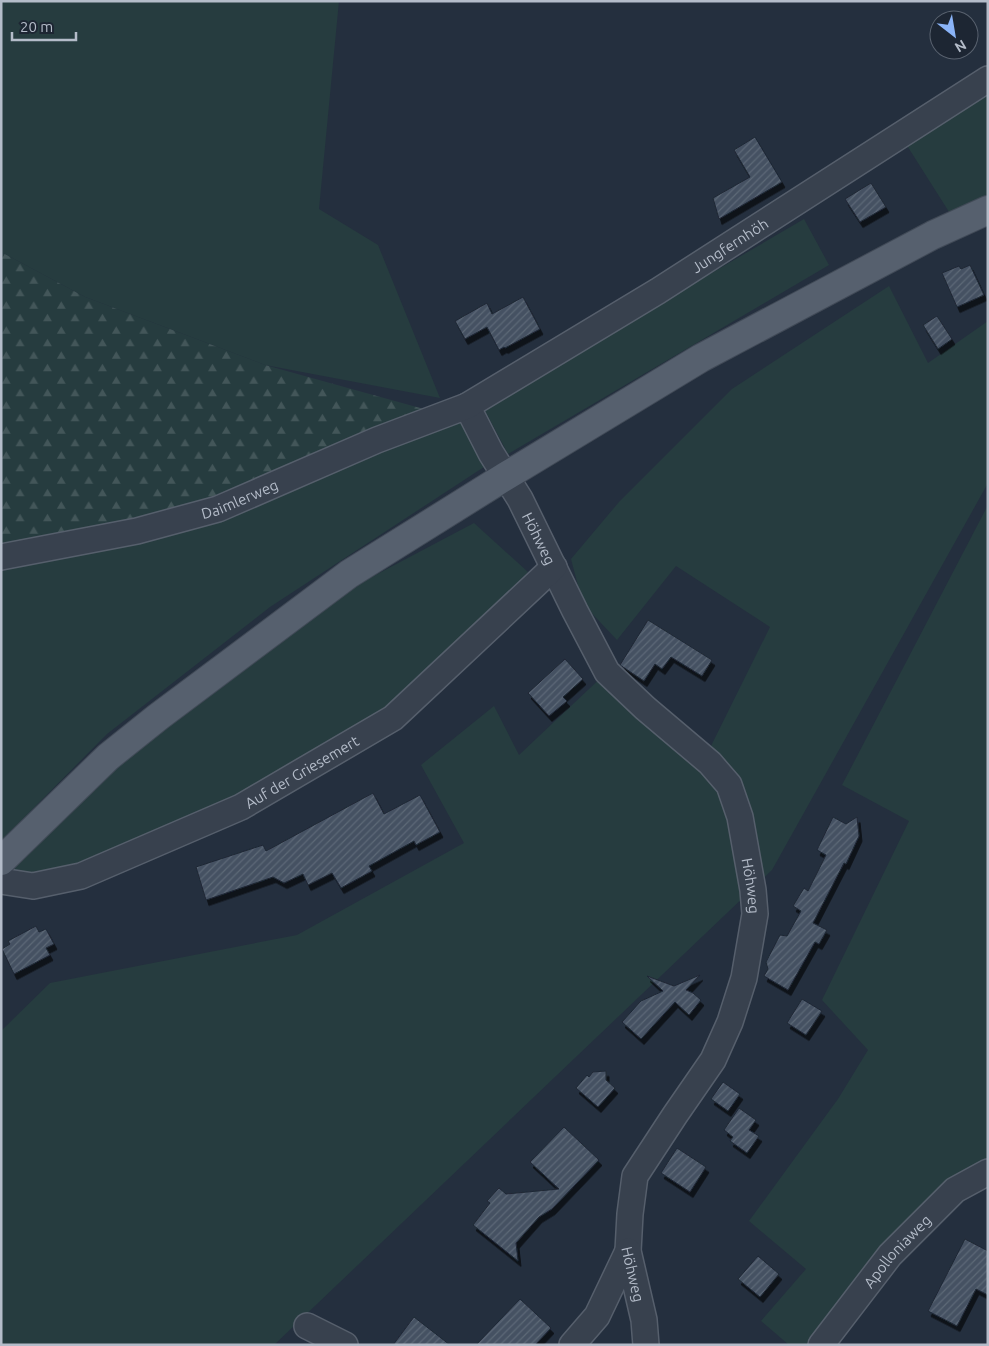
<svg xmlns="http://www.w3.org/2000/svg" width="989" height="1346" viewBox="0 0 989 1346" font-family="Ubuntu,sans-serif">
<defs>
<pattern id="forest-firs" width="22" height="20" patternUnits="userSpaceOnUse" patternTransform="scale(1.25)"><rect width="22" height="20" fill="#263c3f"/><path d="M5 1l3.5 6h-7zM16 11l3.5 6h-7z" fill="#435659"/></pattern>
<pattern id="building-hatch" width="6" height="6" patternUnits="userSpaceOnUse" patternTransform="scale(1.25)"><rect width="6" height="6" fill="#455162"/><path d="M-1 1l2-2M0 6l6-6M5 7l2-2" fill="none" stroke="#5d6877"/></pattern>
<filter id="shadow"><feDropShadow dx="3" dy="5.5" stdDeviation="0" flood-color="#0009"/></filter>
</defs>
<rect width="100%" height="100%" fill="#242f3e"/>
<path fill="#263c3f" d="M 1,1 L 339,1 L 319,209 L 378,245 L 440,398 L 265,365 L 85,297 L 1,252 Z
M 988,89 L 988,198 L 951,215 L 906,144 Z
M 804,219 L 829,265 L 508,454 L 483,407 Z
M 889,286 L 928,363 L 988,321 L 988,483 L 772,870 L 274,1345 L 1,1345 L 1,1031 L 50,983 L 297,935 L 464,843 L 421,765 L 494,706 L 519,755 L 607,672 L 710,748 L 770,627 L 676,566 L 617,640 L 583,604 L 571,559 L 619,502 L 732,389 Z
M 461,417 L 484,467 L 270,607 L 107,734 L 1,841 L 1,571 L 215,522 Z
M 988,505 L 988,1160 L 822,1345 L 789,1345 L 761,1321 L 806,1269 L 749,1221 L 838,1099 L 868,1050 L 822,1000 L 909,821 L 842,785 Z
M 474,523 L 528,572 L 393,718 L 81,876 L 1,881 L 43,819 L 279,626 Z"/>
<path fill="url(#forest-firs)" d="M 1,252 L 85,297 L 265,365 L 449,416 L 217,508 L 1,558 Z"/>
<path fill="url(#building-hatch)" stroke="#1f2835" filter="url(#shadow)" d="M 755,137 L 782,182 L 719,219 L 713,198 L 750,177 L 734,150 Z
M 871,183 L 886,207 L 860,222 L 845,199 Z
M 970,265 L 984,295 L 957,307 L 942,273 L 959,266 L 961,269 Z
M 523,297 L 540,329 L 505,348 L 504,347 L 499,350 L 487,327 L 465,339 L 455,321 L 487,303 L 492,314 Z
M 937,316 L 952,339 L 938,349 L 923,325 Z
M 648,620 L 712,660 L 702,676 L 671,657 L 662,669 L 655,664 L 644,681 L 620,665 Z
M 565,659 L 583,679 L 563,697 L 567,701 L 549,716 L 528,693 Z
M 373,793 L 384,814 L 420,795 L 440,832 L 416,845 L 414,841 L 369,866 L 372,871 L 341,888 L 332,873 L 308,885 L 303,874 L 284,883 L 273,877 L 206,900 L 196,867 L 263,845 L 266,851 Z
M 833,817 L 846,824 L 857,817 L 859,836 L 846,864 L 844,863 L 813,923 L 827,930 L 819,944 L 815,942 L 788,990 L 764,976 L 768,969 L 766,962 L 780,935 L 787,936 L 801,911 L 793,906 L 804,888 L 808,891 L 826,855 L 817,850 Z
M 36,926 L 39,932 L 46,929 L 54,944 L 46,948 L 50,955 L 14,974 L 2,949 L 10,944 L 8,941 Z
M 700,975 L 686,990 L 693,993 L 701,1000 L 689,1015 L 675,1002 L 641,1039 L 622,1022 L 641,1001 L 663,991 L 647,976 L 674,986 Z
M 802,999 L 822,1011 L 806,1035 L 787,1023 Z
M 606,1071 L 606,1080 L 615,1088 L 598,1107 L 576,1088 L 587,1075 L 589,1077 L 593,1072 Z
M 723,1082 L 740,1094 L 728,1111 L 711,1099 Z
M 739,1108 L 756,1120 L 749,1130 L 759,1136 L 747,1153 L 730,1141 L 733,1137 L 724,1130 Z
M 564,1127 L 599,1160 L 552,1209 L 539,1217 L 516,1243 L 518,1261 L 473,1225 L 490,1203 L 487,1201 L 499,1188 L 506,1194 L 559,1189 L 530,1162 Z
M 677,1148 L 706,1167 L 690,1192 L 661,1173 Z
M 965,1239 L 988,1251 L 988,1295 L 976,1289 L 957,1326 L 928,1311 Z
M 758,1256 L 779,1274 L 760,1297 L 738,1279 Z
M 520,1299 L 551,1328 L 535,1345 L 476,1345 Z
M 414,1317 L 450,1345 L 393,1345 Z"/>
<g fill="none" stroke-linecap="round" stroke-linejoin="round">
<g stroke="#565f6c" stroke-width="28">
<g id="minor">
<path id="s1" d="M 467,406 L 491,453 L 520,499 L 575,611 L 607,672 L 645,708 L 710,763 L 729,785 L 740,817 L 753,890 L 755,914 L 744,978 L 730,1022 L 713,1060 L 675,1115 L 635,1176 L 630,1214 L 628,1251 L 644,1320 L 646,1345"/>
<path id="s2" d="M 1,557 L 137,531 L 218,509 L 377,440 L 467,406 L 658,291 L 988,79"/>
<path id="s3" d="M 1,881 L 33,886 L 81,876 L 241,807 L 393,718 L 554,567"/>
<path d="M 307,1326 L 345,1345"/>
<path d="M 572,1345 L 597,1316 L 628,1251"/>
<path id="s4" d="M 821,1345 L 890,1255 L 955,1190 L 988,1172"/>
</g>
</g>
<g stroke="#414a57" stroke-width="30">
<path id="major" d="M 1,861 L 108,757 L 158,717 L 349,574 L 506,476 L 701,358 L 933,235 L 988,210"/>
</g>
<use href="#minor" stroke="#38414e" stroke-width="25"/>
<use href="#major" stroke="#56606e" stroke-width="28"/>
</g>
<g text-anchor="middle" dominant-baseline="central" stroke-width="4" stroke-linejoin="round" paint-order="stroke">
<g font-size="15" fill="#b4bcc9" stroke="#1d2633">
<text stroke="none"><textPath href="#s2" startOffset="800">Jungfernhöh</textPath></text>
<text stroke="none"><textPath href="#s2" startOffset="246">Daimlerweg</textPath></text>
<text stroke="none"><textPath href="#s1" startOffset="151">Höhweg</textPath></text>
<text stroke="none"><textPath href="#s3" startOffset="326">Auf der Griesemert</textPath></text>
<text stroke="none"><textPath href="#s1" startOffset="571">Höhweg</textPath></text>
<text stroke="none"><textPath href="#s4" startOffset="121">Apolloniaweg</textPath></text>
<text stroke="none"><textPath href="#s1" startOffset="991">Höhweg</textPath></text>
</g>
</g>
<rect width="989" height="1346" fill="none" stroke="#b4bcc9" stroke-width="5"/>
<g transform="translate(954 35) rotate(149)"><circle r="24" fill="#1d2633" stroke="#59626f"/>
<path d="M0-4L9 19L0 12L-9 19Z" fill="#8ab4f8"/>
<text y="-8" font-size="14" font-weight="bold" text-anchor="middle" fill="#b4bcc9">N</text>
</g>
<path d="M12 32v8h64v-8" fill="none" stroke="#b4bcc9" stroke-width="2.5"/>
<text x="20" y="32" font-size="15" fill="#b4bcc9" stroke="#1d2633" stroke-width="4" paint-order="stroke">20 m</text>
</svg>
